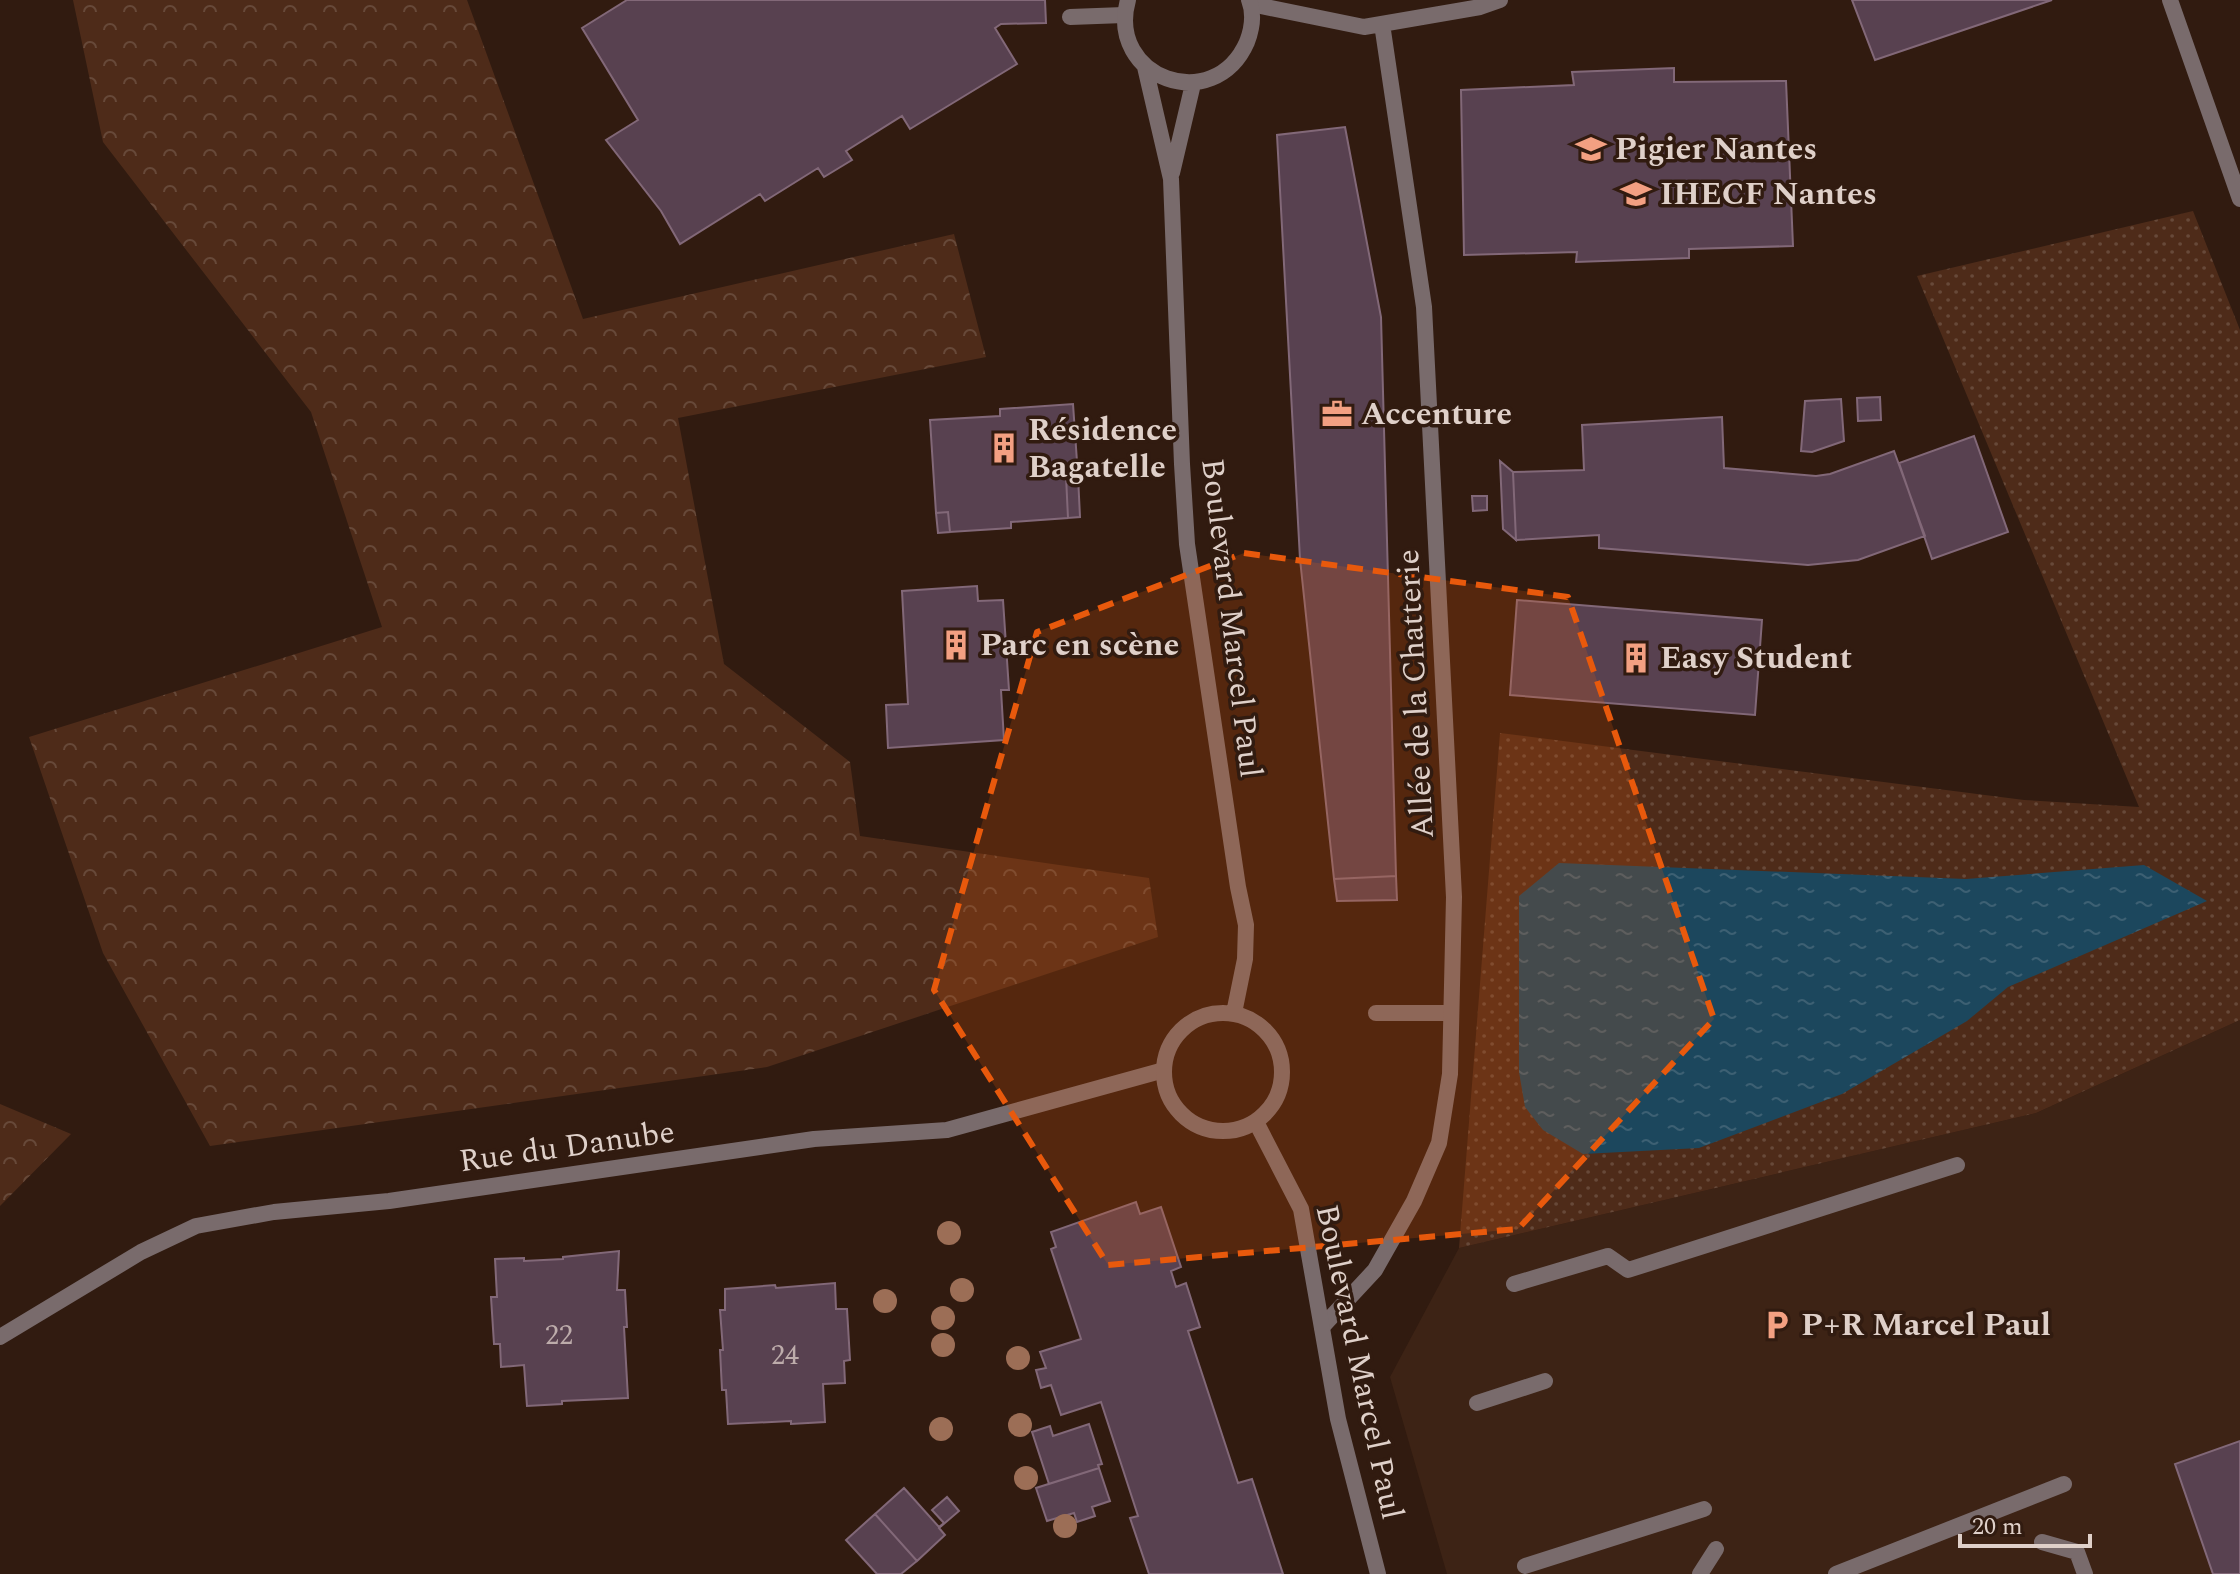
<svg xmlns="http://www.w3.org/2000/svg" width="2240" height="1574" viewBox="0 0 2240 1574" font-family="Spectral,serif">
<defs>
<pattern id="green-dots" width="8" height="8" patternUnits="userSpaceOnUse" patternTransform="scale(2)"><rect width="8" height="8" fill="#4e2b19"/><path d="M2 2h.1M6 6h.1" fill="none" stroke="#674939" stroke-width="1.8" stroke-linecap="round"/></pattern>
<pattern id="forest-crowns" width="20" height="18" patternUnits="userSpaceOnUse" patternTransform="scale(2)"><rect width="20" height="18" fill="#4e2b19"/><path d="M2 6a3 3 0 1 1 6 0M12 15a3 3 0 1 1 6 0" fill="none" stroke="#674939"/></pattern>
<pattern id="water-ripples" width="26" height="14" patternUnits="userSpaceOnUse" patternTransform="scale(2)"><rect width="26" height="14" fill="#1c475d"/><path d="M2 4q2-2 4 0t4 0M15 11q2-2 4 0t4 0" fill="none" stroke="#3d6073"/></pattern>
</defs>
<rect width="100%" height="100%" fill="#311b10"/>
<path fill="#3d2315" d="M 2240,1020 L 2240,1574 L 1447,1574 L 1390,1377 L 1459,1248 L 2036,1113 Z"/>
<path fill="url(#green-dots)" d="M 2193,211 L 2240,330 L 2240,1020 L 2036,1113 L 1459,1248 L 1500,733 L 2024,800 L 2139,807 L 1917,276 Z"/>
<path fill="url(#forest-crowns)" d="M 73,0 L 467,0 L 583,319 L 954,234 L 986,357 L 678,418 L 724,664 L 850,762 L 860,836 L 1149,878 L 1158,937 L 767,1067 L 210,1146 L 103,953 L 29,737 L 382,627 L 311,412 L 103,142 Z
M 0,1104 L 71,1134 L 0,1206 Z"/>
<path fill="url(#water-ripples)" d="M 1559,863 L 1966,879 L 2144,865 L 2207,901 L 2008,987 L 1967,1021 L 1842,1094 L 1699,1148 L 1583,1154 L 1543,1130 L 1525,1107 L 1519,1072 L 1519,896 Z"/>
<path fill="#584150" stroke="#826878" stroke-width="2" d="M 627,0 L 1045,0 L 1046,23 L 1001,24 L 995,28 L 1017,64 L 910,129 L 902,116 L 846,151 L 852,160 L 824,177 L 818,168 L 765,201 L 760,194 L 680,244 L 661,211 L 606,140 L 638,120 L 582,28 Z
M 1852,0 L 2052,0 L 1875,60 Z
M 1674,68 L 1674,82 L 1786,81 L 1793,246 L 1689,249 L 1689,258 L 1576,262 L 1577,252 L 1464,255 L 1461,90 L 1574,85 L 1572,72 Z
M 1345,127 L 1381,317 L 1396,876 L 1334,879 L 1300,559 L 1277,135 Z
M 1880,397 L 1881,420 L 1858,421 L 1857,398 Z
M 1841,399 L 1844,441 L 1812,452 L 1801,451 L 1805,401 Z
M 1073,404 L 1078,476 L 1066,476 L 1068,518 L 1011,522 L 1011,528 L 950,532 L 948,512 L 936,513 L 930,420 L 1000,416 L 1000,409 Z
M 1722,417 L 1724,468 L 1816,476 L 1830,474 L 1894,451 L 1925,536 L 1858,560 L 1808,565 L 1599,548 L 1599,535 L 1516,540 L 1513,472 L 1584,470 L 1582,425 Z
M 1974,436 L 2008,532 L 1932,559 L 1899,463 Z
M 1500,461 L 1513,472 L 1516,540 L 1503,529 Z
M 1066,476 L 1078,476 L 1080,517 L 1068,518 Z
M 1472,496 L 1487,496 L 1487,510 L 1473,511 Z
M 948,512 L 950,532 L 938,533 L 936,513 Z
M 977,586 L 978,601 L 1003,600 L 1009,690 L 1001,690 L 1004,740 L 888,748 L 886,705 L 908,704 L 902,591 Z
M 1517,600 L 1762,620 L 1755,715 L 1510,695 Z
M 1396,876 L 1397,900 L 1337,901 L 1334,879 Z
M 1136,1202 L 1140,1214 L 1161,1207 L 1181,1267 L 1171,1271 L 1176,1287 L 1186,1283 L 1200,1327 L 1188,1331 L 1238,1483 L 1252,1479 L 1283,1574 L 1149,1574 L 1130,1518 L 1138,1516 L 1101,1402 L 1061,1415 L 1051,1385 L 1041,1388 L 1036,1370 L 1046,1368 L 1040,1352 L 1081,1339 L 1051,1249 L 1056,1247 L 1051,1232 Z
M 619,1251 L 617,1290 L 625,1290 L 627,1327 L 624,1327 L 628,1398 L 562,1401 L 562,1404 L 527,1406 L 524,1365 L 501,1367 L 500,1344 L 494,1344 L 491,1297 L 497,1297 L 495,1259 L 524,1258 L 524,1261 L 563,1259 L 563,1257 Z
M 835,1283 L 836,1309 L 847,1309 L 850,1360 L 844,1361 L 845,1383 L 823,1384 L 825,1422 L 791,1424 L 791,1421 L 728,1424 L 726,1390 L 722,1390 L 720,1350 L 723,1350 L 720,1310 L 725,1310 L 725,1289 L 775,1285 L 776,1288 Z
M 1089,1424 L 1102,1464 L 1098,1465 L 1099,1468 L 1049,1484 L 1032,1432 L 1050,1426 L 1053,1436 Z
M 2240,1441 L 2240,1574 L 2213,1574 L 2175,1464 Z
M 1099,1468 L 1110,1501 L 1092,1507 L 1095,1516 L 1077,1522 L 1074,1513 L 1047,1521 L 1036,1488 Z
M 904,1488 L 939,1527 L 944,1523 L 932,1510 L 947,1497 L 959,1511 L 939,1528 L 945,1535 L 917,1561 L 875,1514 Z
M 875,1514 L 917,1561 L 901,1574 L 877,1574 L 846,1540 Z"/>
<g fill="none" stroke-linecap="round" stroke-linejoin="round">
<path stroke="#796b6c" stroke-width="16" d="M 1070,17 L 1124,15
M 1376,1013 L 1451,1013
M 1514,1284 L 1608,1256 L 1628,1270 L 1957,1165
M 1477,1403 L 1545,1381
M 2042,1542 L 2077,1552 L 2085,1574
M 1525,1566 L 1704,1509
M 1700,1574 L 1716,1549
M 1836,1574 L 2064,1484"/>
<path stroke="#796b6c" stroke-width="16" d="M 2170,0 L 2240,199
M 1251,4 L 1364,27 L 1480,7 L 1500,0
M 1322,1327 L 1375,1270 L 1414,1201 L 1439,1143 L 1450,1074 L 1454,897 L 1424,307 L 1382,24
M 0,1337 L 141,1252 L 196,1226 L 274,1212 L 389,1201 L 814,1139 L 947,1130 L 1164,1070"/>
<path stroke="#796b6c" stroke-width="16" d="M 1128,0 C 1106,78 1214,117 1247,42 C 1252,29 1254,13 1249,0
M 1145,67 L 1171,179 L 1182,464 L 1187,544 L 1238,887 L 1246,925 L 1245,959 L 1234,1013
M 1172,173 L 1193,84
M1164 1072a59 59 0 1 1 118 0a59 59 0 1 1-118 0Z
M 1256,1122 L 1301,1209 L 1338,1419 L 1378,1574"/>
</g>
<g fill="#9c6e56">
<circle cx="949" cy="1233" r="12"/>
<circle cx="962" cy="1290" r="12"/>
<circle cx="885" cy="1301" r="12"/>
<circle cx="943" cy="1318" r="12"/>
<circle cx="943" cy="1345" r="12"/>
<circle cx="1018" cy="1358" r="12"/>
<circle cx="1020" cy="1425" r="12"/>
<circle cx="941" cy="1429" r="12"/>
<circle cx="1026" cy="1478" r="12"/>
<circle cx="1065" cy="1526" r="12"/>
</g>
<path fill="#e8590c" fill-opacity="0.2" stroke="#e8590c" stroke-width="6" stroke-dasharray="16 10" stroke-linejoin="round" d="M 1244,553 L 1568,597 L 1714,1019 L 1518,1229 L 1108,1265 L 934,990 L 1037,632 Z"/>
<defs>
<g id="university-bare" transform="scale(2.4)"><path d="M0-5L7-2L0 1L-7-2ZM-4 1L0 2.5L4 1V4Q0 6-4 4Z" fill="#f3a082" stroke="#311b10" stroke-width="2.5" paint-order="stroke"/></g>
<g id="office-bare" transform="scale(2.4)"><path d="M-6-3h4V-5.5h4V-3h4V5H-6ZM-1-4.5V-3h2v-1.5ZM-6 0V1H6V0Z" fill="#f3a082" stroke="#311b10" stroke-width="2.5" paint-order="stroke"/></g>
<g id="building-bare" transform="scale(2.4)"><path d="M-4-6H4V6H1V3H-1V6H-4ZM-2.5-4.3h1.7v1.8h-1.7ZM.8-4.3h1.7v1.8H.8ZM-2.5-1h1.7V.8h-1.7ZM.8-1h1.7V.8H.8Z" fill="#f3a082" stroke="#311b10" stroke-width="2.5" paint-order="stroke"/></g>
<g id="parking-bare" transform="scale(2.4)"><path d="M-3.5-5.5H1a3.5 3.5 0 0 1 0 7H-1V5.5H-3.5ZM-1-3.4V-.6H.8a1.4 1.4 0 0 0 0-2.8Z" fill="#f3a082" stroke="#311b10" stroke-width="2.5" paint-order="stroke"/></g>
</defs>
<g fill-rule="evenodd">
<use href="#university-bare" x="1591" y="149"/>
<use href="#university-bare" x="1636" y="194"/>
<use href="#office-bare" x="1337" y="414"/>
<use href="#building-bare" x="1004" y="448"/>
<use href="#building-bare" x="956" y="645"/>
<use href="#building-bare" x="1636" y="658"/>
<use href="#parking-bare" x="1777" y="1325"/>
</g>
<g text-anchor="middle" dominant-baseline="central" stroke-width="7" stroke-linejoin="round" paint-order="stroke">
<g font-size="28" fill="#bdacab">
<text x="559" y="1335">22</text>
<text x="785" y="1355">24</text>
</g>
<g font-size="32" font-weight="bold" fill="#dfd0c9" stroke="#311b10" text-anchor="start">
<text x="1615" y="149">Pigier Nantes</text>
<text x="1660" y="194">IHECF Nantes</text>
<text x="1361" y="414">Accenture</text>
<text x="1028" y="430">Résidence<tspan x="1028" dy="37">Bagatelle</tspan></text>
<text x="980" y="645">Parc en scène</text>
<text x="1660" y="658">Easy Student</text>
<text x="1801" y="1325">P+R Marcel Paul</text>
</g>
<g font-size="32" fill="#dfd0c9" stroke="#311b10">
<text transform="translate(1231 618) rotate(83)">Boulevard Marcel Paul</text>
<text transform="translate(1416 694) rotate(-93)">Allée de la Chatterie</text>
<text transform="translate(567 1147) rotate(-8)">Rue du Danube</text>
<text transform="translate(1359 1362) rotate(78)">Boulevard Marcel Paul</text>
</g>
</g>
<path d="M1960 1534v12h130v-12" fill="none" stroke="#dfd0c9" stroke-width="4"/>
<text x="1972" y="1534" font-size="24" fill="#dfd0c9" stroke="#311b10" stroke-width="6" paint-order="stroke">20 m</text>
</svg>
